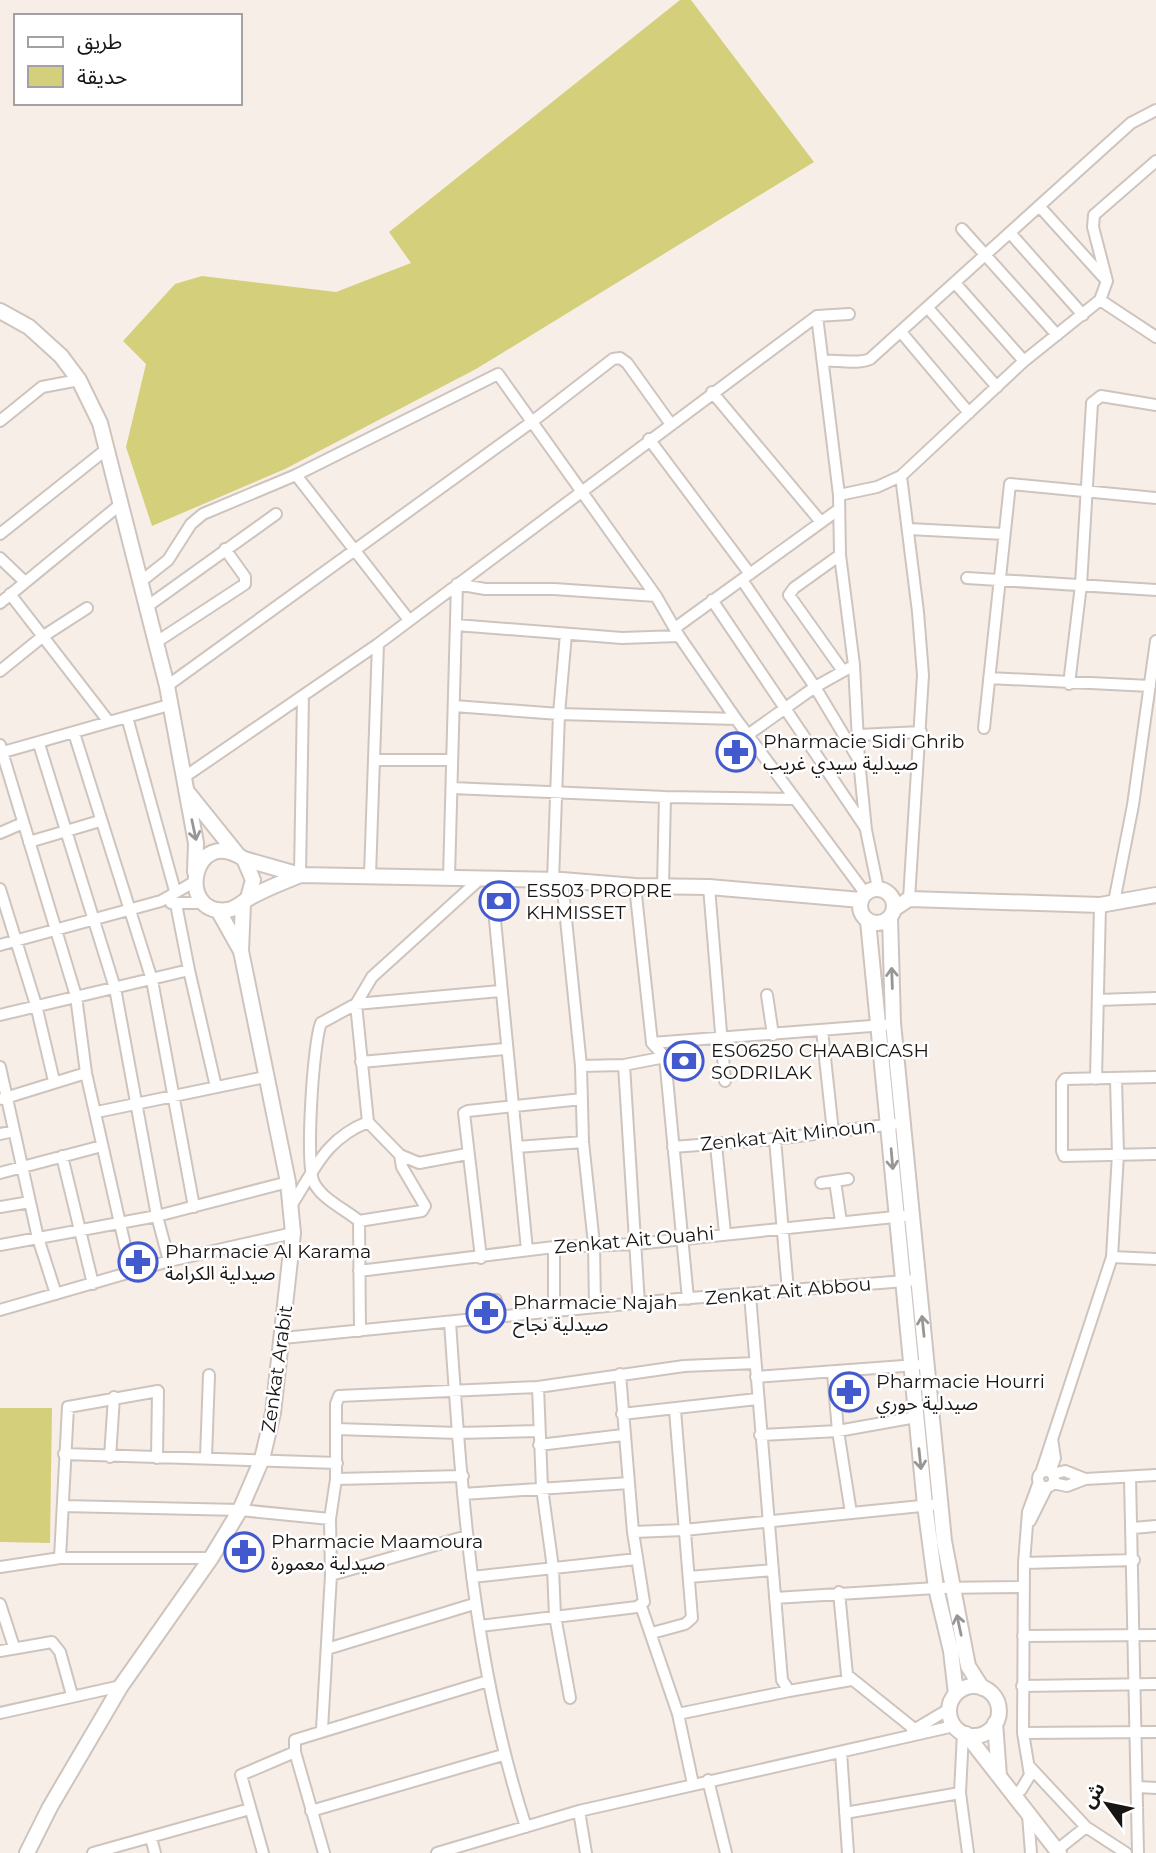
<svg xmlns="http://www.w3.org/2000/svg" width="1156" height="1853" viewBox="0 0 1156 1853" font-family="Montserrat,'Noto Sans Arabic',sans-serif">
<rect width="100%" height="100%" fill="#f8eee8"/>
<path fill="#d4cf7a" d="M 680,0 L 691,0 L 814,162 L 476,369 L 285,469 L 152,526 L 126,447 L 146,364 L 123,341 L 175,284 L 202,276 L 336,292 L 411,263 L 389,232 Z
M 0,1408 L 52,1408 L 50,1543 L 0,1542 Z"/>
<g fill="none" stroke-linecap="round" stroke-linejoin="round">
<g stroke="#cec4be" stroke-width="14">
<path id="street" d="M 1040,207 L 1106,280
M 962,229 L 1057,335
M 1011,234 L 1083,315
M 955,283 L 1024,361
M 1100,300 L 1156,337
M 928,308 L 997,387
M 817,316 L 839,495 L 840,555 L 854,665 L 859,760 L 866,830 L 878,888
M 901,332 L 969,413
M 824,361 C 839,359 857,365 870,359 L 1131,123 L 1156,110
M 712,392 L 821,522
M 0,421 L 42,387 L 79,380
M 649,439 L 750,574
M 296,475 L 409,620
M 901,476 L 918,612 L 923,675 L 909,899
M 839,495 L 877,487 L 901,476 L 1024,361 L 1100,300 L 1107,281 L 1093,227 L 1094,215 L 1156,161
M 909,529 L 1004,534
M 0,534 L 108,448
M 840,555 L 794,588 L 789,595 L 843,671
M 0,558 L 24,581
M 967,578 L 1156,590
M 742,580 L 815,687 L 857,757
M 139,583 L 168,560 L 191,524 L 203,514 L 296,475 L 498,374 L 656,596 L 679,636 L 736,719 L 865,893
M 10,594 L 109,722
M 712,600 L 865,827
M 0,603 L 122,503
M 145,608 L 276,514
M 456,625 L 622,638 L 679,636
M 675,628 L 838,510
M 155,643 L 245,584 L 245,577 L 225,549
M 0,671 L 42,637 L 87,608
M 989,678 L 1150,686
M 1069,684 L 1081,585 L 1092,403 L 1101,396 L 1156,405
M 167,686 L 533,421 L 613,359 L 620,358 L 627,363 L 670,423
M 454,706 L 559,714 L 736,719
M 127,717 L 175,891
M 984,728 L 1010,484 L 1156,498
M 74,733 L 152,980 L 194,1207
M 749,734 L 815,687 L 849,668
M 858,735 L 921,732
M 39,744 L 115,988 L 157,1216 L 169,1261
M 0,745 L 76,996 L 86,1073 L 131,1272
M 0,753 L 169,705
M 375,760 L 452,760
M 183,778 L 378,644 L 817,316 L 849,314
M 452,788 L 665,797 L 794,799
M 0,833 L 23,823
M 29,842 L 100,821
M 300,875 L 303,696
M 370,875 L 378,644
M 449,877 L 457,584 L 485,589 L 554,589 L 656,596
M 491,879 L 527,1250
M 562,880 L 581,1066 L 583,1142 L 594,1244 L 595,1307
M 553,881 L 559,714 L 566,634
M 635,886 L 652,1043 L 665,1057 L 688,1299
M 663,886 L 665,797
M 709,887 L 725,1081
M 0,889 L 36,1005 L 54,1081
M 1114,902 L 1133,805 L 1156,641
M 171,903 L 204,903
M 176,904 L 189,970
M 0,945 L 161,901 L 194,882
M 767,995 L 773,1035
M 1098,1000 L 1156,998
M 0,1015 L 189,970 L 216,1087
M 822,1030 L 833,1132
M 652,1043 L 884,1025
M 361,1062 L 505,1049
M 624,1065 L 639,1304
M 581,1066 L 624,1065 L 665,1057
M 0,1067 L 38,1238 L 56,1294
M 1156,1077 L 1065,1079 L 1062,1083 L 1062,1151 L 1064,1156 L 1156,1154
M 1096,1079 L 1100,905
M 2,1099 L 86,1073
M 97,1112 L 265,1077
M 0,1134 L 14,1131
M 775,1139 L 788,1291
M 716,1145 L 725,1233
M 517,1147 L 583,1142
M 673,1147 L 775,1139 L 894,1124
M 467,1154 L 419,1163 L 400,1155 L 368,1122 L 356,1004 L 372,977 L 480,879
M 400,1155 L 402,1167 L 425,1206 L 422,1211 L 359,1221 C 345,1209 323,1200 314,1183 C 305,1166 313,1043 321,1023 L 356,1004 L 500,991
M 62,1156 L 93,1284
M 0,1173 L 102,1146
M 835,1181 L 841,1222
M 821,1183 L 848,1179
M 291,1206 C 315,1169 325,1139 368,1122
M 0,1207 L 30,1202
M 359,1221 L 360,1331
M 0,1245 L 157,1216 L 288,1182
M 554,1247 L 554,1311
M 1112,1257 L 1156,1259
M 481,1258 L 464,1113 L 468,1111 L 582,1099
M 359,1271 L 554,1247 L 636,1244 L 904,1216
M 750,1295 L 782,1680 L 789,1691 L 851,1680
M 496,1300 L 499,1319
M 0,1310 L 169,1261 L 293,1233
M 450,1322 C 462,1495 472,1661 526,1827
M 283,1338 L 678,1299 L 918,1280
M 833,1373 L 838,1431 L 851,1513
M 756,1377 L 917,1365
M 538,1387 L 542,1488 L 553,1568 L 555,1616 L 570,1698
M 622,1414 L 757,1399
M 336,1429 L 458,1433 L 539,1431
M 760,1435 L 838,1431 L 916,1417
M 539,1445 L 623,1435
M 64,1454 L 337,1463
M 110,1457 L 114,1397
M 206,1457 L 209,1375
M1038 1479a8 8 0 1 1 16 0a8 8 0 1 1-16 0Z
M 1050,1472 L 1055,1458 L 1052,1439
M 1041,1473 L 1112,1257 L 1118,1154 L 1116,1079
M 1052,1474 L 1065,1471 L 1085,1479
M 1130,1477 L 1138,1853
M 336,1479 L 463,1476
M 1053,1483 L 1067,1486 L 1085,1479 L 1156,1475
M 463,1494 L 629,1483
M 63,1506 L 240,1510 L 330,1519
M 1030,1521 L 1047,1487
M 1133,1528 L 1156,1526
M 633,1532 L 684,1530 L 941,1504
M 60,1558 L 68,1407 L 158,1391 L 157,1458
M 1024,1563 L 1134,1560
M 0,1567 L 60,1558 L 211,1558
M 331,1575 L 467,1536
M 472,1577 L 637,1559
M 689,1577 L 773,1570
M 839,1592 L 847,1675 L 918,1732
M 775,1598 L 936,1588 L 1023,1587
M 0,1604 L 14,1647
M 641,1606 L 678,1714 L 693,1784
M 480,1626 L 637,1607 L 644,1602 L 633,1532 L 620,1374
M 652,1633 L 685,1624 L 692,1618 L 675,1410
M 1023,1636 L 1156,1635
M 327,1649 L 474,1604
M 0,1651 L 52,1642 L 60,1652 L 72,1695
M 1022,1686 L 1156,1684
M 0,1713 L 121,1686
M 678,1714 L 789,1691
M 322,1729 L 331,1575 L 330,1519 L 336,1479 L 336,1404 L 339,1396 L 538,1387 L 684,1366 L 755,1363
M 912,1731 L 949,1709
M 963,1733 L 960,1793 L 968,1853
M 1023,1733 L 1156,1732
M 841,1752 L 848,1853
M 1029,1766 L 1086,1827 L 1126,1853
M 708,1780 L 726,1853
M 1139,1787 L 1156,1788
M 1013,1794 L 1021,1790 L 1030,1775 L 1023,1733 L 1024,1563 L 1028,1512 L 1039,1482
M 311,1811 L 503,1755
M 579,1811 L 586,1853
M 845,1813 L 960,1793
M 1028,1815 L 1031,1853
M 151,1838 L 155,1853
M 1057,1850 L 1086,1827
M 93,1853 L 250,1809
M 263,1853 L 241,1775 L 295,1752
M 324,1853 L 295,1752 L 295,1740 L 488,1681
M 437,1853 L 579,1811 L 954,1726"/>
</g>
<g stroke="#cec4be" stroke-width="18">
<path id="secondary" d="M 0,311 L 29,327 L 61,356 L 79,380 L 100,423 L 167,686 L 196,843 L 195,872
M 188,793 L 237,854
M 244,859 L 300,875 L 562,880 L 635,886 L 709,887 L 861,900
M860 906a17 17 0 1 1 34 0a17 17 0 1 1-34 0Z
M 248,898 L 253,880 L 244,859 C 192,823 175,917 228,910 C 238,908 243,901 251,897 C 267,888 284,882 300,875
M 894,909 L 909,899 L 1100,905 L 1156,895
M 218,910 L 241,951
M 890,917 L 893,1023 L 944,1541 L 968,1666 L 982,1688
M 868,921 L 925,1505 L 936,1588 L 951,1651 L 956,1694
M949 1711a25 25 0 1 1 50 0a25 25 0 1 1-50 0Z
M 995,1723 L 999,1776
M 966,1734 L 1059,1853
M 27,1853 L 50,1807 L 121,1686 L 211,1558 L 240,1510 L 262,1459 L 273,1413 L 293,1233 L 288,1182 L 241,951 L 243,903"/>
</g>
<use href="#street" stroke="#fff" stroke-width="10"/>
<use href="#secondary" stroke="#fff" stroke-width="14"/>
</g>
<defs><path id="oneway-shaft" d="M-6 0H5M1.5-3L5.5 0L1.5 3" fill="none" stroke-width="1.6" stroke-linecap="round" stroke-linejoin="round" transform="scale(1.75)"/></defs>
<g stroke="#989695">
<use href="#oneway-shaft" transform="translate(194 830) rotate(78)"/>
<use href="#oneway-shaft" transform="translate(892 978) rotate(-92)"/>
<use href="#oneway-shaft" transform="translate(892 1159) rotate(85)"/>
<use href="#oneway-shaft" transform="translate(923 1326) rotate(-96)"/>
<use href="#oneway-shaft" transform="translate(920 1459) rotate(84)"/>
<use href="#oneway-shaft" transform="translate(959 1625) rotate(-102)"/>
</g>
<defs>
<g id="pharmacy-ring" transform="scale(2.0125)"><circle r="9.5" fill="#fff" stroke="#435ace" stroke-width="1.5"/><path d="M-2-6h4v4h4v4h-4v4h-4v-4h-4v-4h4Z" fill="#435ace"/></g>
<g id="bank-ring" transform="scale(2.0125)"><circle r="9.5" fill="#fff" stroke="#435ace" stroke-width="1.5"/><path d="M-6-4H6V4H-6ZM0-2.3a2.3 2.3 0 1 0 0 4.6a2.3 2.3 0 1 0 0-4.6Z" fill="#435ace"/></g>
</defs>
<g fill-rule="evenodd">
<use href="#pharmacy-ring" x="736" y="752"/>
<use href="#bank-ring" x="499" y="901"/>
<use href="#bank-ring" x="684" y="1061"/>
<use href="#pharmacy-ring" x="138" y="1262"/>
<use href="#pharmacy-ring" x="486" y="1313"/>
<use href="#pharmacy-ring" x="849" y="1392"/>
<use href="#pharmacy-ring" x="244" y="1552"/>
</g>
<g text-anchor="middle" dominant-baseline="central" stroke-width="5" stroke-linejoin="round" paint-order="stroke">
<g font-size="19" fill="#191513" stroke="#fff" text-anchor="start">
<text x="763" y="741">Pharmacie Sidi Ghrib<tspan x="763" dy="22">صيدلية سيدي غريب</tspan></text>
<text x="526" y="890">ES503 PROPRE<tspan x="526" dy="22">KHMISSET</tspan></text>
<text x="711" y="1050">ES06250 CHAABICASH<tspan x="711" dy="22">SODRILAK</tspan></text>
<text x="165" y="1251">Pharmacie Al Karama<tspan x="165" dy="22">صيدلية الكرامة</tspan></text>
<text x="513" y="1302">Pharmacie Najah<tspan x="513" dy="22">صيدلية نجاح</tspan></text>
<text x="876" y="1381">Pharmacie Hourri<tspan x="876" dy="22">صيدلية حوري</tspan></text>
<text x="271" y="1541">Pharmacie Maamoura<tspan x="271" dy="22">صيدلية معمورة</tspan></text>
</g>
<g font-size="19" fill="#191513" stroke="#fff">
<text transform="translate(788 1135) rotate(-6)">Zenkat Ait Minoun</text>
<text transform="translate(634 1240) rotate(-5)">Zenkat Ait Ouahi</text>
<text transform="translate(788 1291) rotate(-5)">Zenkat Ait Abbou</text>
<text transform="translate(277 1369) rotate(-82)">Zenkat Arabit</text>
</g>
</g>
<rect x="14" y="14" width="228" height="91" fill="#ffffff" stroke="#a3a1a1" stroke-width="2"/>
<rect x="28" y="37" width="35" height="10" fill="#ffffff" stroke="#a3a1a1" stroke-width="2"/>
<text x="77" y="49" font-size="21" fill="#191513">طريق</text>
<rect x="28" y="66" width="35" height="21" fill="#d4cf7a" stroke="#a3a1a1" stroke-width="2"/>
<text x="77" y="84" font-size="21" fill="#191513">حديقة</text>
<g transform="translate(1107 1804) rotate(303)" stroke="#ffffff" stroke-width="5" paint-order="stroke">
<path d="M0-5L12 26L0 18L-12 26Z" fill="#191513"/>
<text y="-10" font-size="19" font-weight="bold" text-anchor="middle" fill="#191513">ش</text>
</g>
</svg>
